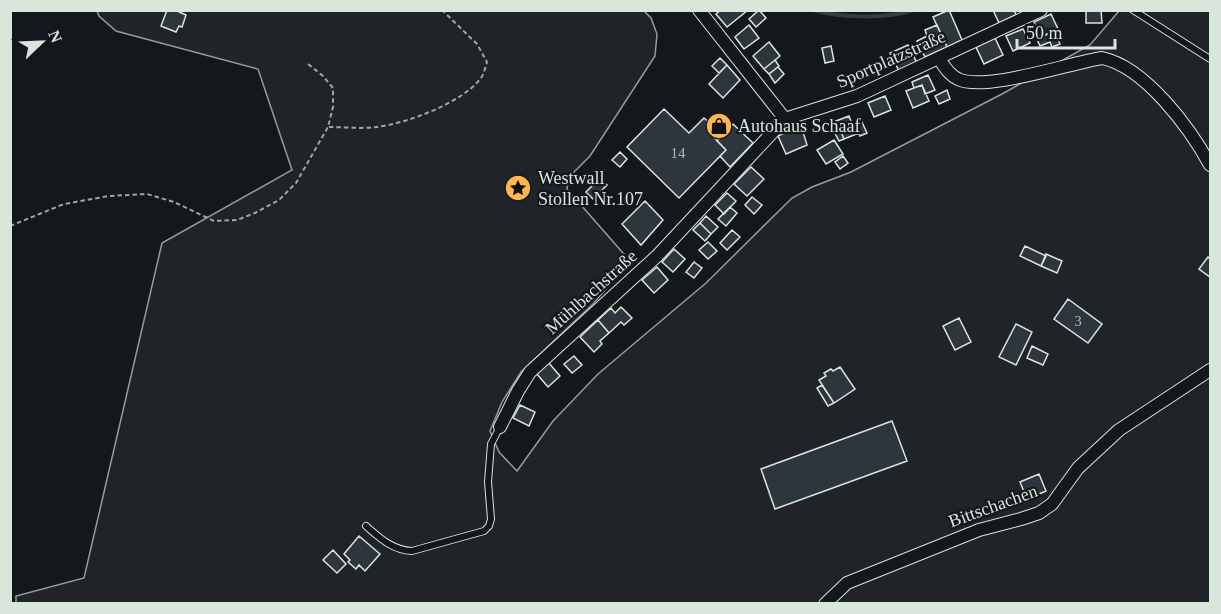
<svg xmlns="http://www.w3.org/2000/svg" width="1221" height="614" viewBox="0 0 1221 614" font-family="'Times New Roman',serif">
<rect width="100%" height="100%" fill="#14181c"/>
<path fill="#202428" stroke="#939e99" stroke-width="1.5" d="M 643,10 L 651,18 L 657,34 L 655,56 L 590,156 L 569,177 L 567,189 L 630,261 L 593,304 L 521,372 L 502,402 L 490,431 L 499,452 L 517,471 L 553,421 L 598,374 L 706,283 L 792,198 L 812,187 L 851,172 L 1002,94 L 1090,45 L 1119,11 L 1210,11 L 1210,603 L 16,604 L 16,596 L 84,578 L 162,243 L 292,170 L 258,69 L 116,31 L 99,16 L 97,11 Z"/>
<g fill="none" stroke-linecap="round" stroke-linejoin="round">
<path stroke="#363b3e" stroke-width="4" d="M 813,10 C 842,18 885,19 914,10"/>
</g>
<path fill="#2c363c" stroke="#d8e6dc" stroke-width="1.5" d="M 167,10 L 175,10 L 186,15 L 182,27 L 179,26 L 176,32 L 161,26 Z
M 721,10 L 748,10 L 727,27 L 716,14 Z
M 759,10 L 766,18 L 756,27 L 749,19 Z
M 949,10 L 962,40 L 947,47 L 933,17 Z
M 993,10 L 1014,10 L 1016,15 L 999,23 Z
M 1086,10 L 1101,10 L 1102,23 L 1086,23 Z
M 1051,14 L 1058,29 L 1041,37 L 1034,22 Z
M 749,25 L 759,38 L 744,49 L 735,37 Z
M 937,25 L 947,47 L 925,57 L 917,41 L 927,36 L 925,30 Z
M 1023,29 L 1030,43 L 1013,51 L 1006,36 Z
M 1054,31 L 1060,44 L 1052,47 L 1050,42 L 1040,46 L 1037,39 Z
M 995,38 L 1003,55 L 984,64 L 976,47 Z
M 769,42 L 780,56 L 764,69 L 753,56 Z
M 908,45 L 917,63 L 899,71 L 890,53 Z
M 831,46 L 834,61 L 825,63 L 822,48 Z
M 720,58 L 727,65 L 719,73 L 712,66 Z
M 775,60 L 779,66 L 769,74 L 764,69 Z
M 727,65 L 740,80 L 723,98 L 709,84 Z
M 778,67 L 784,74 L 775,83 L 769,74 Z
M 928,75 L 935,90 L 925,94 L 922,85 L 914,88 L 912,82 Z
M 922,85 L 929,101 L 913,108 L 906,91 Z
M 947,90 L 950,99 L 939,104 L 935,96 Z
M 885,96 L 891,110 L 874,117 L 868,103 Z
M 664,109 L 689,133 L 704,118 L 712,125 L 707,130 L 726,150 L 679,198 L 627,147 Z
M 849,116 L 852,124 L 855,123 L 859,133 L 844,139 L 836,121 Z
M 861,120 L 867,133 L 860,136 L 855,123 Z
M 836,121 L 844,139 L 839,141 L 830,124 Z
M 733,124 L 753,143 L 730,167 L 720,156 L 726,150 L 717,141 Z
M 801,125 L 807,145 L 786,154 L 778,136 Z
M 834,140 L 843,154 L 826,164 L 817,150 Z
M 620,152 L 627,159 L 620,167 L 612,160 Z
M 843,156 L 848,163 L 840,169 L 835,162 Z
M 751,167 L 764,179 L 747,196 L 734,184 Z
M 600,178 L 607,185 L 593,199 L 586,192 Z
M 727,193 L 736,201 L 724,214 L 715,205 Z
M 752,197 L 762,205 L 754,214 L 745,205 Z
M 645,201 L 663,220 L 641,245 L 622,224 Z
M 730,207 L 737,213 L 726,226 L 718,219 Z
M 706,216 L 718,227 L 711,234 L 700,223 Z
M 700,223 L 711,234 L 705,241 L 693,230 Z
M 732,230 L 740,237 L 727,250 L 720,243 Z
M 708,242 L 717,251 L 708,259 L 699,250 Z
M 1025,246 L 1046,256 L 1041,266 L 1020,256 Z
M 674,249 L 685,259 L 673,272 L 662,262 Z
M 1046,254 L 1062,261 L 1057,273 L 1041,266 Z
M 1208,257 L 1210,259 L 1210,277 L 1199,269 Z
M 694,262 L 702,268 L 694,278 L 686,272 Z
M 657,267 L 668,280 L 654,293 L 642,280 Z
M 1068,299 L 1102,324 L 1088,343 L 1054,319 Z
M 621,307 L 632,318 L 624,325 L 621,322 L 609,333 L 598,320 L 611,308 L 615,313 Z
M 959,318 L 971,342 L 955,350 L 943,326 Z
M 598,320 L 609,333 L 600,341 L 602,344 L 594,352 L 580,337 Z
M 1016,324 L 1032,332 L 1016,365 L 999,357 Z
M 1032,346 L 1048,354 L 1043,365 L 1027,358 Z
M 574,356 L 582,365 L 572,373 L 564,364 Z
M 548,362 L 560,376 L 548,387 L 536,373 Z
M 840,367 L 855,389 L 834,403 L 819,380 L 826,376 L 824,373 L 831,369 L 833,371 Z
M 822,385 L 834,403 L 828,406 L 817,388 Z
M 520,405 L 535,412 L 529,426 L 513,418 Z
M 892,421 L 907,461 L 775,509 L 761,469 Z
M 1039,474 L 1046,491 L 1027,499 L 1020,482 Z
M 359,536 L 380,554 L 365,571 L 359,565 L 356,569 L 348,562 L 350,560 L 344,554 Z
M 333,550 L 346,564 L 337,573 L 323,560 Z"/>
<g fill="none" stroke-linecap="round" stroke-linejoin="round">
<g stroke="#d8e6dc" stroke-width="8">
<path id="lane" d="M 1133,10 L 1210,59
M 366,526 C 380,538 392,550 412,551 L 484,531 L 489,526 L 491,519 L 488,482 L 491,444 L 500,427"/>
</g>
<g stroke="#d8e6dc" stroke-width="14">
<path id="street" d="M 699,10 L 785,119
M 939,59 C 944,66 949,75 958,79 C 985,92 1070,63 1102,58 C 1145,67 1190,128 1210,165
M 500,427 L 518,391 L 530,372 L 657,256 L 785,119 L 857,96 L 1041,10
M 825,604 L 847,583 L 979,530 L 1021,519 L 1039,513 L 1052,504 L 1078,468 L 1119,430 L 1210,370"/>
</g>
<path stroke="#9da8a2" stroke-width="2" stroke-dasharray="4.5 3" stroke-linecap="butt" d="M 329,127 C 344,127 361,129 376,127 C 405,124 462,103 480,79 C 484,75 485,68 487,62 L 477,44 L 442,10
M 10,226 L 64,204 L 109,196 L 147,194 L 174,202 L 214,221 L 237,220 L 255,213 L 279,200 L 296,183 L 328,127 L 333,107 L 333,88 L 323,76 L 308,64"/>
<use href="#lane" stroke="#14181c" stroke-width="6"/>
<use href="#street" stroke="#14181c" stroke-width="12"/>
</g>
<defs>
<g id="shop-disc" transform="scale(1.35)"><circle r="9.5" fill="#ffb74d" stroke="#14181c"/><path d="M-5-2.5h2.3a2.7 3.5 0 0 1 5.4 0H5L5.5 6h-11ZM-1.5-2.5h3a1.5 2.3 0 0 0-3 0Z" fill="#111"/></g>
<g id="sight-disc" transform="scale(1.35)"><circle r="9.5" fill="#ffb74d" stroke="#14181c"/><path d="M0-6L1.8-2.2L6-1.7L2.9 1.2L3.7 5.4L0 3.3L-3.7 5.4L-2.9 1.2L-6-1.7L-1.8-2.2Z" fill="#111"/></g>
</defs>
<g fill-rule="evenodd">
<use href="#shop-disc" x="719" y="126"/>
<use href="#sight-disc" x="518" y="188"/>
</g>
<g text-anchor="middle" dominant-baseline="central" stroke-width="4.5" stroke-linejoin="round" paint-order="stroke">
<g font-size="15" fill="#adbab4">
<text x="678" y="153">14</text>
<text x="1078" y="321">3</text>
</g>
<g font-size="18" fill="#d8e6dc" stroke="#14181c">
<text transform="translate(891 59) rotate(-24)">Sportplatzstraße</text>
<text transform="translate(591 292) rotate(-42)">Mühlbachstraße</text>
<text transform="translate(993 506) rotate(-20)">Bittschachen</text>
</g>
<g font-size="18" fill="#d8e6dc" stroke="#14181c" text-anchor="start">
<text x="738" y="126">Autohaus Schaaf</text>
<text x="538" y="178">Westwall<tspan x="538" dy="21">Stollen Nr.107</tspan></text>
</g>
</g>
<rect width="1221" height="614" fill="none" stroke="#d8e6dc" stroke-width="24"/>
<g transform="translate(42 42) rotate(67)" stroke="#14181c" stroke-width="4.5" paint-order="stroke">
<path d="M0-4.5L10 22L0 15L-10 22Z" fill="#d8e6dc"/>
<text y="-9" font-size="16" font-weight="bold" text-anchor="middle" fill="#d8e6dc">N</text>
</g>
<path d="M1017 39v9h98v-9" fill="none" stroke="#d8e6dc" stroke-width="3"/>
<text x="1026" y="39" font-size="18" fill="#d8e6dc" stroke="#14181c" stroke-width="4.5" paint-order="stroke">50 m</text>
</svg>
